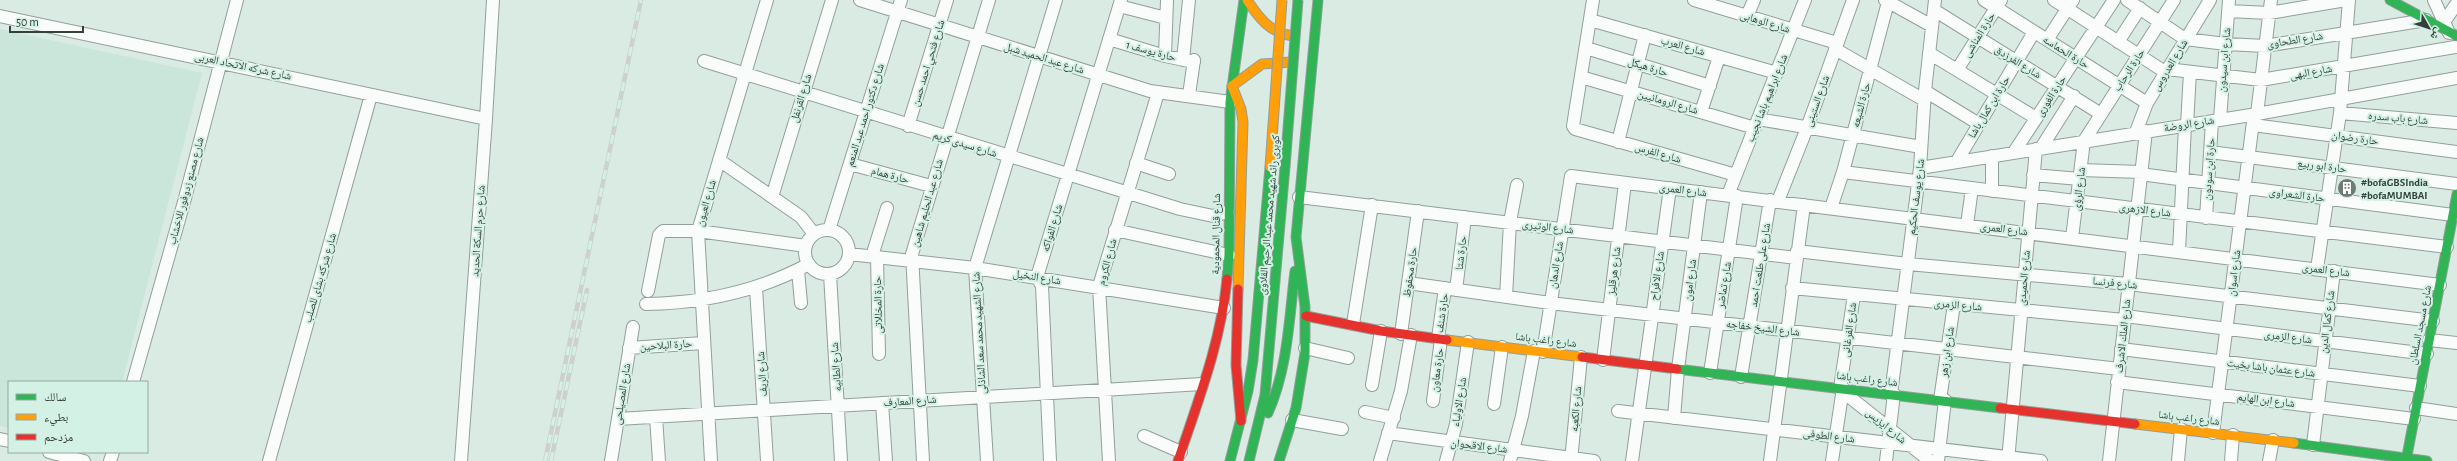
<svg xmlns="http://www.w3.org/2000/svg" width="2457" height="461" viewBox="0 0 2457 461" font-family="'Alegreya Sans','Noto Naskh Arabic',sans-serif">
<rect width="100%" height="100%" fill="#daebe4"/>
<path fill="#cae6da" d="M 0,29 L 202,73 L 122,382 L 9,382 L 9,428 L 0,426 Z"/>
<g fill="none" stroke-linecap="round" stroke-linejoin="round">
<g stroke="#929f9a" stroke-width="14">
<path id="street" d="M 860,0 L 1150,91 L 1230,102
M 1593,0 L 1573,126 L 1575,129 L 1736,175
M 1694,0 L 1837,43
M 1885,0 L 1932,26
M 1984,0 L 2147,103
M 2054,0 L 2165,72
M 2127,0 L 2185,39 L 2226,44 L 2265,46 L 2426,20
M 2434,0 L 2449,33
M 1119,6 L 1166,18
M 1934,10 L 2101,114
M 2228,11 L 2269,13 L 2346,0
M 0,16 L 486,119
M 1747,16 L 1754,0
M 1590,20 L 1777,73
M 2444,22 L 2457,3
M 1109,39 L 1165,56 L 1194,62
M 2047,40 L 2073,0
M 2118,42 L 2140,8
M 1586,48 L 1710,86
M 1835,49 L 1924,100
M 1929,53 L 2036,118
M 1165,56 L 1167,0
M 1183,60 L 1189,0
M 704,61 L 1180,209 L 1213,216 L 1228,212
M 2167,69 L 2261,80 L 2455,47
M 1957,70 L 2001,0
M 1581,77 L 1755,128
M 1925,91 L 1979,124
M 1189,95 L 1194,60
M 1701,112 L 1719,57
M 2340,113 L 2457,123
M 2257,114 L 2271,0
M 1758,119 L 1921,147
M 2220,120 L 2229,0
M 2187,125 L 2190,72
M 2253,125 L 2457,152
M 908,126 L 947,0
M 2136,132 L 2147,103 L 2210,0
M 1618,142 L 1645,35
M 2041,148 L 2074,96
M 2014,152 L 2114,0
M 2210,152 L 2457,184
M 1992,156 L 1992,191
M 719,160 L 801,217 L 814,234
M 1957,161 L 2034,32
M 1136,163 L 1169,174
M 850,164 L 931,186
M 1920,168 L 2257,114 L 2457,78
M 2081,170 L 2141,172
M 1843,172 L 2447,247
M 2140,174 L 2453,215
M 2033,175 L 2080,179
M 1728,195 L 1805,0
M 772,197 L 832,0
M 1299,197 L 1796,258
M 1778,201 L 1807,128 L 1853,0
M 1831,208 L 1843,172 L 1888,2
M 2206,218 L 2212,121
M 1967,225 L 1972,188
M 829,230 L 901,0
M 1115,230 L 1229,255
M805 252a22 22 0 1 1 44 0a22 22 0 1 1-44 0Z
M 2072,238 L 2084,141 L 2174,0
M 1797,251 L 1908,264 L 2128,284 L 2433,321
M 2179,252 L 2185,125
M 849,254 L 975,268 L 1224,308
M 872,256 L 887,208
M 877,257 L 879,354
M 2317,269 L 2340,113 L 2349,0
M 798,270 L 801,303
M 830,274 L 841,461
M 1408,283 L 1550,303 L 2119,369
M 756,288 L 767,461
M 1792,288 L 2124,320
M 1456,290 L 1465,217
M 648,291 L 659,235 L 663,231 L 698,231 L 806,246
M 1506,297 L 1510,222 L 1517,185
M 646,304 C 704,303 757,292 809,264
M 2125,316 L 2427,354
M 1353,324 L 1372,205
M 1401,334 L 1418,211
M 1438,338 L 1445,288
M 2429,340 L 2457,343
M 629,348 L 703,343
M 1305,348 L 1348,358
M 2121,349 L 2420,386
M 1543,352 L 1571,176 L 2440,285
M 1603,360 L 1625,183
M 1710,373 L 1737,196
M 1741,377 L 1770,200
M 133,382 L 184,202 L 237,0
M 2117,382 L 2414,419
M 1372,385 L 1381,331
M 1840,388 L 1854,295
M 1842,391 L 1930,461
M 1891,394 L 1920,168 L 1925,91 L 1935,0
M 1940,400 L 1954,304
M 1433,401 L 1441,339
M 882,403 L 886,461
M 1494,404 L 1502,347
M 2416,408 L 2457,414
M 1618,411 L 2041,461
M 1365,412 L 1394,418
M 656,417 L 659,461
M 1674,418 L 1678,369 L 1701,192
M 618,419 L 1202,384
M 1292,420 L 1342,429
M 1388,433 L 1594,461
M 2213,433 L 2254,114
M 1144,436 L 1181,452
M 0,439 L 9,441
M 2313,445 L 2334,271
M 49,452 L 84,461
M 110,461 L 113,452
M 269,461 L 371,95
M 461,461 L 486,119 L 493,0
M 611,461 L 633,327
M 711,461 L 698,231 L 767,0
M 923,461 L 912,254 L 989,0
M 987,461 L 975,268 L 1056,0
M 1050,461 L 1042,286 L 1037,277 L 1121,0
M 1109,461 L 1099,286 L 1158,93
M 1380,461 L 1401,391 L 1411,335
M 1446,461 L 1456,424 L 1468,342
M 1510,461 L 1522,416 L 1534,351
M 1571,461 L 1581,357
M 1632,461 L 1670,188
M 1770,461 L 1804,205
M 1832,461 L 1843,388
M 1886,461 L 1894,394
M 1938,461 L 1945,400
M 2008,461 L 2036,149
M 2109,461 L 2146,131
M 2178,461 L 2181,429
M 2231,461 L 2233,435
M 2269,461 L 2273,440"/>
</g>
<g stroke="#929f9a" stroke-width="11">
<path id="fast" d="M 2390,0 L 2457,36
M 1227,279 L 1229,255 L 1230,102 L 1244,0
M 1677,369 L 2000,408
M 1268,413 C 1288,368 1289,319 1295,271
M 2294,443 L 2427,461
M 1230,461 L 1248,391 L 1253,360 L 1270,167
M 1249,461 L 1265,395 L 1285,167
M 1279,461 L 1296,408 L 1305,353 L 1305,307 L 1296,237 L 1318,0
M 2406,461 L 2457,194"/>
</g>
<g stroke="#929f9a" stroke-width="11">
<path id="slow" d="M 1247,0 C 1259,18 1270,33 1293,36
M 1238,289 L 1243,122 L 1241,109 L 1232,86 L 1262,64 L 1291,62
M 1447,340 L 1582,357
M 2135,424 L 2294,443"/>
</g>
<g stroke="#929f9a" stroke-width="11">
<path id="jam" d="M 1238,289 L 1236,365 L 1241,421
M 1306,316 L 1381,331 L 1447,340
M 1582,357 L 1677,369
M 2000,408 L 2135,424
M 1178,461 C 1198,401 1221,342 1227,279"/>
</g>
<use href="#street" stroke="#f9fcfb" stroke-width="12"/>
<use href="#fast" stroke="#30b455" stroke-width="9"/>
<use href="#slow" stroke="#ff9f0a" stroke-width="9"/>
<use href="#jam" stroke="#e5322d" stroke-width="9"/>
<g stroke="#ccd0ce" stroke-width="4.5">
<path id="rail" d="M 545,461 L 641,0
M 551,461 L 587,290"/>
</g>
<use href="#rail" stroke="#d4f1e5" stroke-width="3" stroke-dasharray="9" stroke-linecap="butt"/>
<g stroke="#929f9a" stroke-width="11" stroke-linecap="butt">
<path id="fast-bridge" d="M 1285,167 L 1298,0"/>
</g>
<g stroke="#929f9a" stroke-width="11" stroke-linecap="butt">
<path id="slow-bridge" d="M 1270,167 L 1282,0"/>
</g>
<use href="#fast-bridge" stroke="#30b455" stroke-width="9"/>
<use href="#slow-bridge" stroke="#ff9f0a" stroke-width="9"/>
</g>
<defs>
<g id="building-disc" transform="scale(1)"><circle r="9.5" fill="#6e7c76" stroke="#d4f1e5"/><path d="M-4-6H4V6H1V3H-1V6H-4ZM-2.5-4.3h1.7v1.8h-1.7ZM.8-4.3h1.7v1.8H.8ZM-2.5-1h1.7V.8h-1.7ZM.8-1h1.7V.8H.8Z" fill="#fff"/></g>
</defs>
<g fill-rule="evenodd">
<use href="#building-disc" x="2347" y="188"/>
</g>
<g text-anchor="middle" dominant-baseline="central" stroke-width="4" stroke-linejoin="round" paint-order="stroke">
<g font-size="11" fill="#34403b" stroke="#d4f1e5">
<text transform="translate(1765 22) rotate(17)">شارع الوهابى</text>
<text transform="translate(1979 35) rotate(-58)">حارة المناشى</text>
<text transform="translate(2295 40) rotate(-9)">شارع الطحاوى</text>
<text transform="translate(1683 46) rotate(16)">شارع العرب</text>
<text transform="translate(1151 51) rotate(15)">حارة يوسف 1</text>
<text transform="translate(2066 52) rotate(32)">حارة الحماسه</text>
<text transform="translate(1044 58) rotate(17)">شارع عبد الحميد شبل</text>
<text transform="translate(2224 60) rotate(-85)">شارع ابن سيدون</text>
<text transform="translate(2018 62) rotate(32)">شارع الفرزدق</text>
<text transform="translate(928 63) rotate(-73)">شارع فتحي احمد حسن</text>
<text transform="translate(2170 65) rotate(-59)">شارع العدروس</text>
<text transform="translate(243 66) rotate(12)">شارع شركه الاتحاد العربى</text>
<text transform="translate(1648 67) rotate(17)">حارة هيكل</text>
<text transform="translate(2129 70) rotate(-57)">حارة الرحاب</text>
<text transform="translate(2311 72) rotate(-10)">شارع البهى</text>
<text transform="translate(2051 96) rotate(-57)">حارة الغورى</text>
<text transform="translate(801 98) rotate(-73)">شارع القرنفل</text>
<text transform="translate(1767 98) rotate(-68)">شارع ابراهيم باشا نجيب</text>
<text transform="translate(1817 101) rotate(-70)">شارع الستينى</text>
<text transform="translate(1668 102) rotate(16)">شارع الرومانيين</text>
<text transform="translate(1861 105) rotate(-75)">حارة الشيعه</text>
<text transform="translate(1989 107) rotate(-59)">حارة ابن كمال باشا</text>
<text transform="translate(865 115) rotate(-73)">شارع دكتور احمد عبد المنعم</text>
<text transform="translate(2398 118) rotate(5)">شارع باب سدره</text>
<text transform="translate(2189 124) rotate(-9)">شارع الروضة</text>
<text transform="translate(2355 138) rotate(8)">حارة رضوان</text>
<text transform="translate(965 144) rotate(17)">شارع سيدى كريم</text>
<text transform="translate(1658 153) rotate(16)">شارع الفرس</text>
<text transform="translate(2322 166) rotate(7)">حارة ابو ربيع</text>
<text transform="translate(2209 169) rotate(-86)">حارة ابن سودون</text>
<text transform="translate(890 175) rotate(15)">حارة همام</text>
<text transform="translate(2079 189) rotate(-83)">شارع الرؤى</text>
<text transform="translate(1683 190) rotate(7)">شارع العمرى</text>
<text transform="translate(186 191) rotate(-75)">شارع مصنع زدوفور للاخشاب</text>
<text transform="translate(2297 195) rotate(7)">حارة الشعراوى</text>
<text transform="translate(1916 197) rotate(-83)">شارع يوسف الحكيم</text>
<text transform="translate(706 203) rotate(-74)">شارع العيون</text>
<text transform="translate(927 203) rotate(-74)">شارع عبد الحليم شاهين</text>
<text transform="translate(2145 210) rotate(7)">شارع الازهرى</text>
<text transform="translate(1269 215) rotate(-85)">كوبرى رائد شهيد محمد عبد الرحيم القلاوى</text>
<text transform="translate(1548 227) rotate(7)">شارع الوتيرى</text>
<text transform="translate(1052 228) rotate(-73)">شارع الفواكه</text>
<text transform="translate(2004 229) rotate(7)">شارع العمرى</text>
<text transform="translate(478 231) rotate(-86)">شارع حرم السكة الحديد</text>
<text transform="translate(1216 234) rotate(-89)">شارع قنال المحمودية</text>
<text transform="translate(1461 253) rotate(-83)">حارة شتا</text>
<text transform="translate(1107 262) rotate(-75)">شارع الكروم</text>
<text transform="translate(1556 265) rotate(-81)">شارع الدهان</text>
<text transform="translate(1760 265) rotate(-81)">شارع على طلعت احمد</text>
<text transform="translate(2326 270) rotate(7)">شارع العمرى</text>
<text transform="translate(1614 271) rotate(-83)">شارع هرقليز</text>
<text transform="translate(1410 272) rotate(-82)">حارة محفوظ</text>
<text transform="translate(2234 273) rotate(-83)">شارع اسوان</text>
<text transform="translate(1657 276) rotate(-82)">شارع الافراح</text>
<text transform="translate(1037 277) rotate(9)">شارع النخيل</text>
<text transform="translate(320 278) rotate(-74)">شارع شركه بشاى للصلب</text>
<text transform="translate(2024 278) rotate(-85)">شارع الحميدى</text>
<text transform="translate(1690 280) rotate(-83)">شارع امون</text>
<text transform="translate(2115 283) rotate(6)">شارع فرنسا</text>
<text transform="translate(1724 285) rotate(-81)">شارع تماضر</text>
<text transform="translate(878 305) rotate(-91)">حارة المخللاتى</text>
<text transform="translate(1958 305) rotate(5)">شارع الزمرى</text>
<text transform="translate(1442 313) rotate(-82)">حارة شنف</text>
<text transform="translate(2327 322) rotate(-83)">شارع كمال الدين</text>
<text transform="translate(2420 325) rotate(-79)">شارع مسجد السلطان</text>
<text transform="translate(1763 328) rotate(7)">شارع الشيخ خفاجه</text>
<text transform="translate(1849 330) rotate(-82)">شارع الفرغانى</text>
<text transform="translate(979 333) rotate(-93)">شارع الشهيد محمد سعد الشاذلى</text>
<text transform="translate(2123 336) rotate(-84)">شارع الملك الاشرف</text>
<text transform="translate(2288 337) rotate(7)">شارع الزمرى</text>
<text transform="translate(1546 340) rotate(7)">شارع راغب باشا</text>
<text transform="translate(666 345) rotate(-4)">حارة البلاحين</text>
<text transform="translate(1947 352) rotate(-82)">شارع ابن زهر</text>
<text transform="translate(836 367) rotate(-94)">شارع الطابيه</text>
<text transform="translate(2271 368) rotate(7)">شارع عثمان باشا بخيت</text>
<text transform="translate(1437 370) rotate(-82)">حارة معاون</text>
<text transform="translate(762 374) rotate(-94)">شارع الريف</text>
<text transform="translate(1867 379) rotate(7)">شارع راغب باشا</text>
<text transform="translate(622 394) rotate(-81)">شارع المصيلحى</text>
<text transform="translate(2266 400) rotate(7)">شارع ابن الهايم</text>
<text transform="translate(910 401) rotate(-4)">شارع المعارف</text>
<text transform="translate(1459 402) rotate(-81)">شارع الاولياء</text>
<text transform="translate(1576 409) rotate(-85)">شارع الكعبه</text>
<text transform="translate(2189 418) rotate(7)">شارع راغب باشا</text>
<text transform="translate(1886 426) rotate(39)">شارع ايزيس</text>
<text transform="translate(1829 436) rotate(7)">شارع الطوفى</text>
<text transform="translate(1479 446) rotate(7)">شارع الاقحوان</text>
</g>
<g font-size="11" font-weight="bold" fill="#34403b" stroke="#d4f1e5" text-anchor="start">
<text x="2361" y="182">#bofaGBSIndia<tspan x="2361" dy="13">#bofaMUMBAI</tspan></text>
</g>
</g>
<rect x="8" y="381" width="140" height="72" fill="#d4f1e5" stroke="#94aaa1"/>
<rect x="16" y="394" width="20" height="6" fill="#30b455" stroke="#94aaa1"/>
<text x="44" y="401" font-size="12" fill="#34403b">سالك</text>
<rect x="16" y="414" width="20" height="6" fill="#ff9f0a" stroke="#94aaa1"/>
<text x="44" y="421" font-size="12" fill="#34403b">بطيء</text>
<rect x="16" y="434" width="20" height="6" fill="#e5322d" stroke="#94aaa1"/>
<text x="44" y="441" font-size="12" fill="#34403b">مزدحم</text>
<g transform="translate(2429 28) rotate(129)" stroke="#d4f1e5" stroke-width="3" paint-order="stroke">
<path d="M0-3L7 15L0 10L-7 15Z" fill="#34403b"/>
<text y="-6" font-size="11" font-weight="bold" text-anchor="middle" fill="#34403b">ش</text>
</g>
<path d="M10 26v6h73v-6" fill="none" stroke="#34403b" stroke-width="2"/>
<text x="16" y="26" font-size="12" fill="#34403b" stroke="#d4f1e5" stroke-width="3" paint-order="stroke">50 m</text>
</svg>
